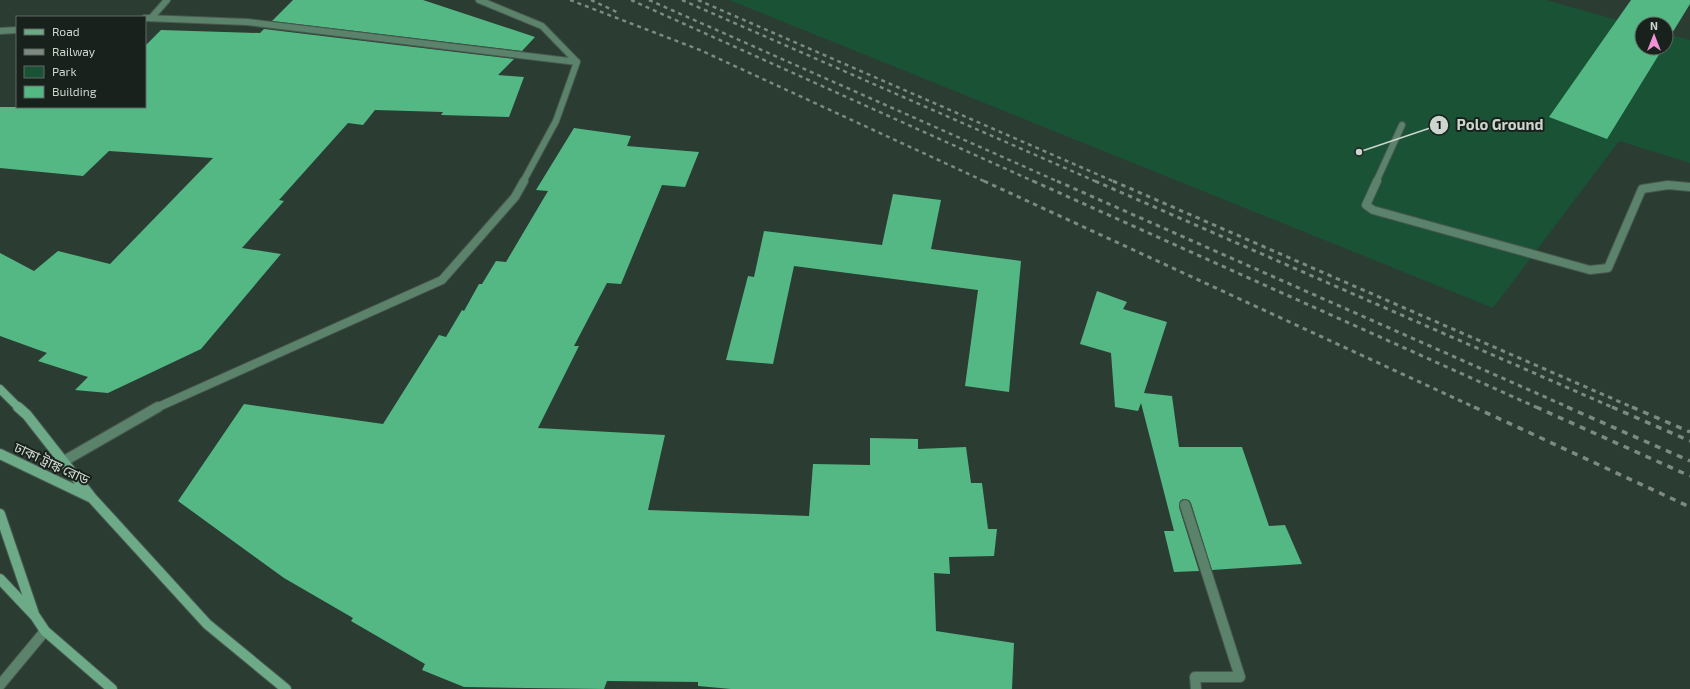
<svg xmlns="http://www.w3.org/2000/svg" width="1690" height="689" viewBox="0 0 1690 689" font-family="'Exo 2','Noto Sans Bengali',sans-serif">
<rect width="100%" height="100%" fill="#2b3c32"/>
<path fill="#1a5236" d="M 729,0 L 1546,0 L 1642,27 L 1642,48 L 1666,48 L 1666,34 L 1690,40 L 1690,163 L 1619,141 L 1493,308 Z"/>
<path fill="#54b885" d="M 293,0 L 423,0 L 535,37 L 522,51 L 272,21 Z
M 1631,0 L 1690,0 L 1690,4 L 1666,43 L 1666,24 L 1642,24 L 1642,48 L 1663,48 L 1607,139 L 1549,117 Z
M 264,29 L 514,59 L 498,75 L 524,77 L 509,117 L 441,115 L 443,112 L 375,110 L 363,125 L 348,123 L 279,200 L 284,201 L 242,248 L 281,254 L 201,349 L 108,393 L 75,390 L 88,377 L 38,361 L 47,353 L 0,336 L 0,253 L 34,271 L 58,251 L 110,264 L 213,158 L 109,151 L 83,176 L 0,168 L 0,107 L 145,107 L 145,46 L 161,30 L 260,33 Z
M 574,128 L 631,136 L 627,146 L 699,152 L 685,187 L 662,185 L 621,284 L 607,283 L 574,346 L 579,346 L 538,428 L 665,435 L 648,510 L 809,516 L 813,464 L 870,465 L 870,438 L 918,439 L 918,449 L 966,447 L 971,483 L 982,483 L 988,529 L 997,529 L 994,556 L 949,557 L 950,574 L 934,573 L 936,631 L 1014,643 L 1012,689 L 731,689 L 698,686 L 698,682 L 607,681 L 604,689 L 464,687 L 422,670 L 425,664 L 351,621 L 353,618 L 284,578 L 178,501 L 244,404 L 383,424 L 439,335 L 446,337 L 462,310 L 464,311 L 479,284 L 482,284 L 496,261 L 506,262 L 548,191 L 536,190 Z
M 893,194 L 941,200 L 931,249 L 1021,261 L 1009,392 L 965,386 L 978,290 L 794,266 L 773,364 L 726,360 L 748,276 L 754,277 L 764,231 L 882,245 Z
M 1097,291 L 1127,302 L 1123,309 L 1167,322 L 1144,393 L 1172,396 L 1179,447 L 1242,447 L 1269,526 L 1285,525 L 1302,564 L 1212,570 L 1191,503 L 1189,500 L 1183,499 L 1180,501 L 1179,507 L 1199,571 L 1174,572 L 1164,531 L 1174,531 L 1141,403 L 1138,411 L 1115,407 L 1111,353 L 1080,344 Z"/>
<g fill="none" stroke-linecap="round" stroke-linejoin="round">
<g stroke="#48584e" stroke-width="8">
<path id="lane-far1" d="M 1376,182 L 1402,125"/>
</g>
<g stroke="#48584e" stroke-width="10">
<path id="lane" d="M 1377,181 L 1366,205 L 1373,210 L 1590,270 L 1608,268 L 1642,189 L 1668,185 L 1690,187"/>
</g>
<g stroke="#48584e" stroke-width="8">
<path id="street-far2" d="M 479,0 L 542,26 L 577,62 L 556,121 L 523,182
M 152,17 L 167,0
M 145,18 L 247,22 L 577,62
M 0,31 L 17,30"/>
</g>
<g stroke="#48584e" stroke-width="10">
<path id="street-far1" d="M 156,408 L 442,280 L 515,197 L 524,181"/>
</g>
<g stroke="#48584e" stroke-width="12">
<path id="street" d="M 64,461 L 158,407
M 1185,505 L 1240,677 L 1195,677 L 1196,689
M 0,685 L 45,631"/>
</g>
<g stroke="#48584e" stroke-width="10">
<path id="secondary-far1" d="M 0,389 L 19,408"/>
</g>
<g stroke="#48584e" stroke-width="12">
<path id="secondary" d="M 18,407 L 27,415 L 92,498 L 207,624 L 286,689
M 0,454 L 90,497
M 0,514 L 34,614
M 0,579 L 35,616 L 45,631 L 112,689"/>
</g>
<use href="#lane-far1" stroke="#5b826b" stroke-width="6"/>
<use href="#lane" stroke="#5b826b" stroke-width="8"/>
<use href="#street-far2" stroke="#5b826b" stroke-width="6"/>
<use href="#street-far1" stroke="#5b826b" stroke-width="8"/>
<use href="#street" stroke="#5b826b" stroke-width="10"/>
<use href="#secondary-far1" stroke="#6dab88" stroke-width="8"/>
<use href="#secondary" stroke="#6dab88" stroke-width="10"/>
<path stroke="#7d8a82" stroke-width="2.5" stroke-dasharray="4 4" stroke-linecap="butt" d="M 570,0 L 700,50 L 986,182
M 591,0 L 619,13
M 631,0 L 1035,182
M 649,0 L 1059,182
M 682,0 L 1097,182
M 698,0 L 1115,182"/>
<path stroke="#7d8a82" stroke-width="3" stroke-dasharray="4.5 4.5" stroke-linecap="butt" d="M 984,181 L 1476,408
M 1033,181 L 1538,408
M 1057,181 L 1570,408
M 1095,181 L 1614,408
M 1113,181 L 1634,408"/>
<path stroke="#7d8a82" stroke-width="3.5" stroke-dasharray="6 6" stroke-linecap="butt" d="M 1474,407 L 1690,507
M 1536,407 L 1690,476
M 1567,407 L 1690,461
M 1612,407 L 1690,441
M 1632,407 L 1690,432"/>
</g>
<g text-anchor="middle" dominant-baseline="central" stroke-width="4" stroke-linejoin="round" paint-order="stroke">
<g font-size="14" fill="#ccd6cf" stroke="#19211c">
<text transform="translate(52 463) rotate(25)">ঢাকা ট্রাঙ্ক রোড</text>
</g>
</g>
<path fill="none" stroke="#ccd6cf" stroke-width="1.5" d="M1359 152L1439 125"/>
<g fill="#ccd6cf" stroke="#19211c" stroke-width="1.5">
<circle cx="1359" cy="152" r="4"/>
<circle cx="1439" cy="125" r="10"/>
</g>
<g font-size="12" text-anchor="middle" font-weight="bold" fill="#111">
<text x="1439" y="129">1</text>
</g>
<g font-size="15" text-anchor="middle" font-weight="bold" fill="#ccd6cf" stroke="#19211c" stroke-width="4" stroke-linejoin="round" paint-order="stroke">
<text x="1500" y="130">Polo Ground</text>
</g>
<rect x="16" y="16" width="130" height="92" fill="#19211c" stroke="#616964"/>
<rect x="24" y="29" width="20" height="6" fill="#6dab88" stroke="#616964"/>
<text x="52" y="36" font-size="12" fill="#ccd6cf">Road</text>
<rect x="24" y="49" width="20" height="6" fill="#7d8a82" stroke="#616964"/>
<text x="52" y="56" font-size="12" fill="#ccd6cf">Railway</text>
<rect x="24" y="66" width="20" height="12" fill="#1a5236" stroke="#616964"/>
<text x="52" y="76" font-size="12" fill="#ccd6cf">Park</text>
<rect x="24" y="86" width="20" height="12" fill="#54b885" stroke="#616964"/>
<text x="52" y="96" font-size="12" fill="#ccd6cf">Building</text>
<g transform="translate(1654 36)"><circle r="19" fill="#19211c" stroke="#616964"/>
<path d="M0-3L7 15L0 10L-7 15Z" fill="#f291d6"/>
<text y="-6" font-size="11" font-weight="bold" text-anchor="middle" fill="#ccd6cf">N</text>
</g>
</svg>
